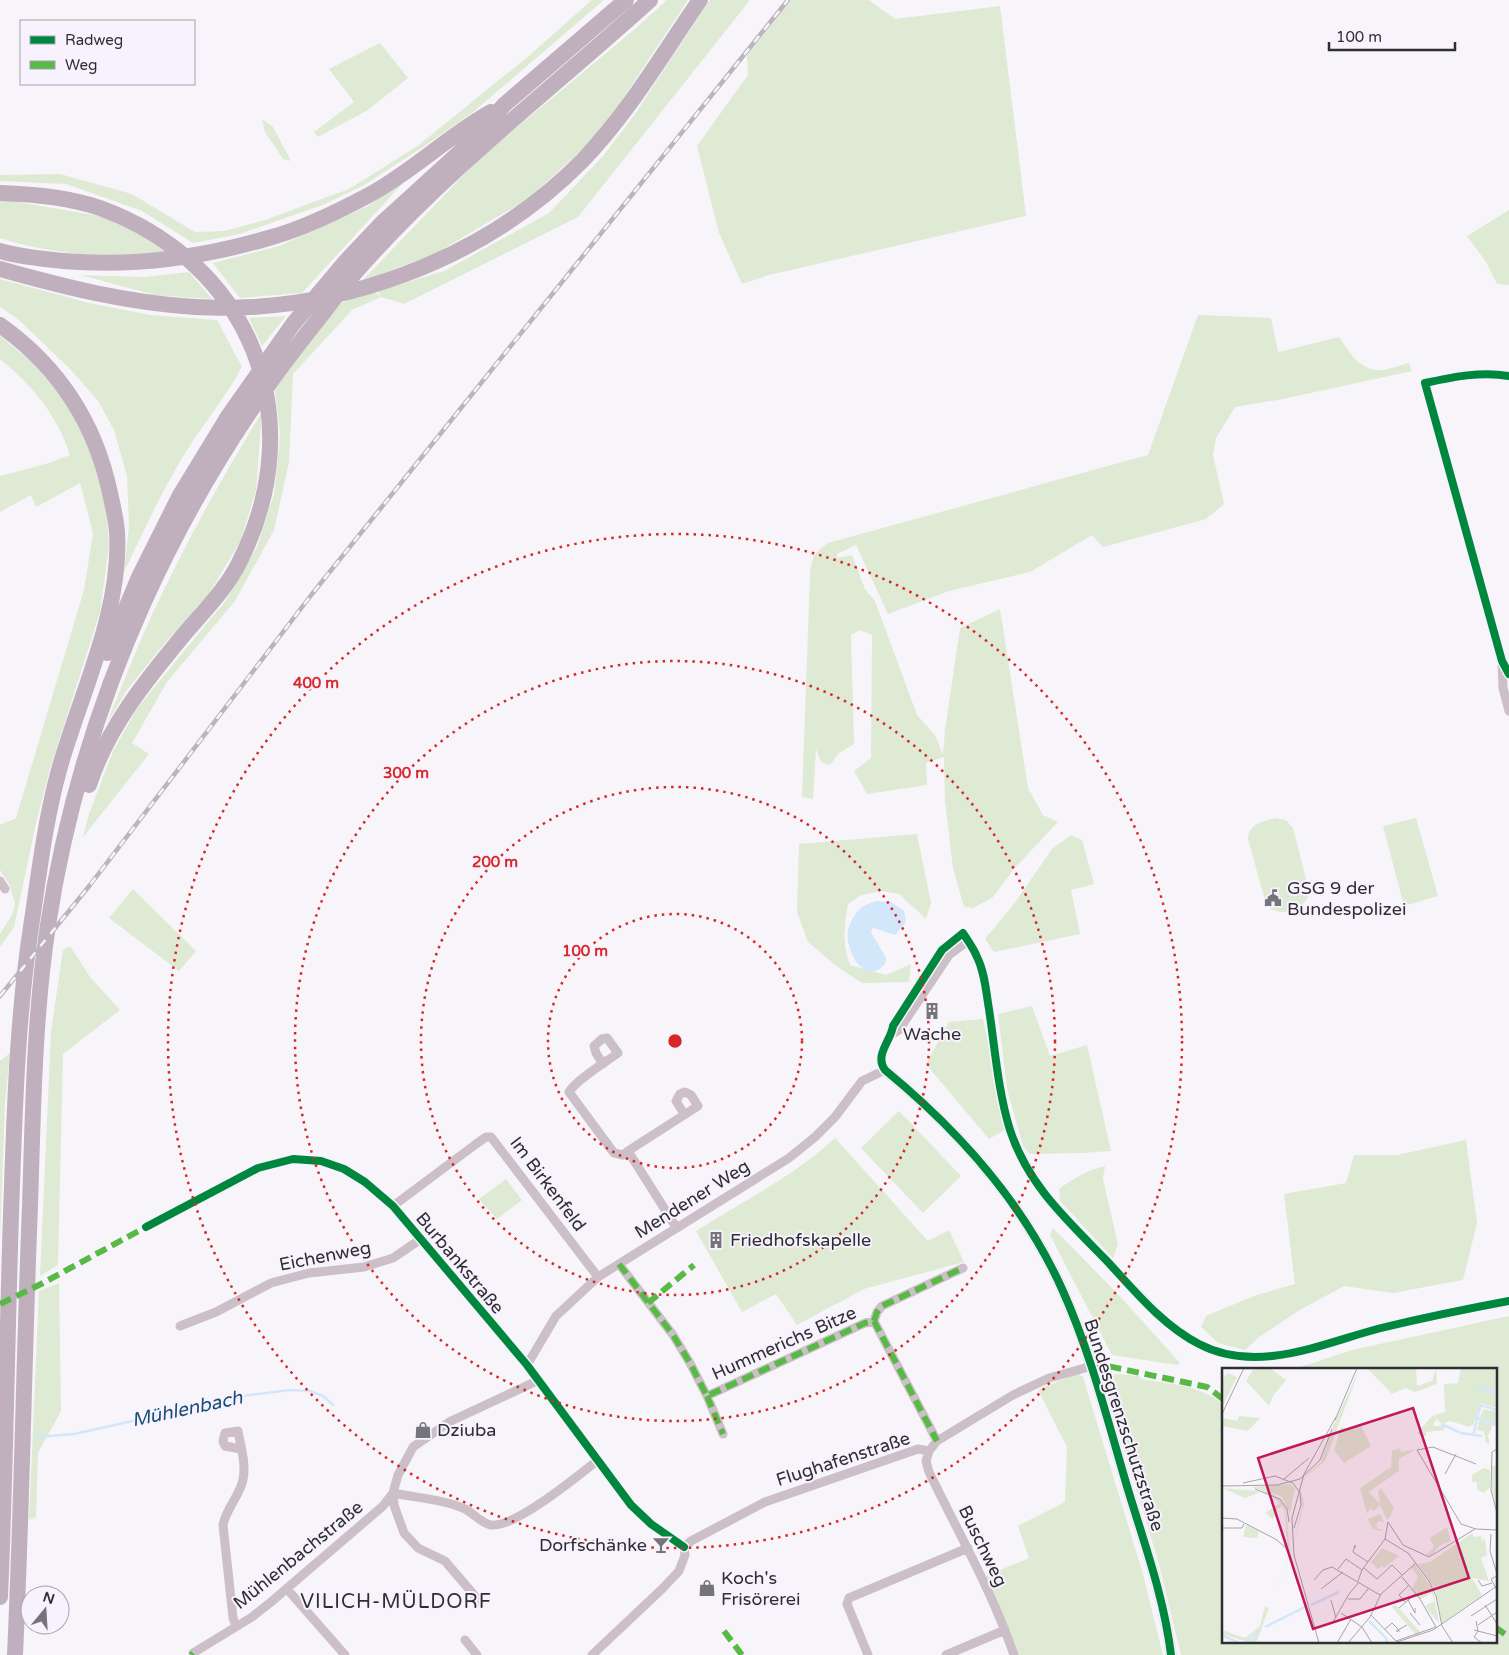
<svg xmlns="http://www.w3.org/2000/svg" width="1509" height="1655" viewBox="0 0 1509 1655" font-family="'Varela Round',sans-serif">
<rect width="100%" height="100%" fill="#f7f5fa"/>
<path fill="#deead4" d="M 592,0 L 604,0 L 472,113 L 420,149 L 366,184 L 325,204 L 240,234 L 193,243 L 142,211 L 66,184 L 0,181 L 0,175 L 60,174 L 132,194 L 195,232 L 224,231 L 265,220 L 349,189 L 419,145 L 531,54 Z
M 667,0 L 688,0 L 612,115 L 588,144 L 528,199 L 436,253 L 361,282 L 479,159 L 635,29 Z
M 710,0 L 750,0 L 578,217 L 404,304 L 381,297 L 352,310 L 293,374 L 289,462 L 274,530 L 235,601 L 167,682 L 132,743 L 149,754 L 83,837 L 89,814 L 113,751 L 138,707 L 227,599 L 257,547 L 274,494 L 279,448 L 280,434 L 275,391 L 310,337 L 339,304 L 374,291 L 380,296 L 378,291 L 444,271 L 549,213 L 603,156 L 633,117 Z
M 791,0 L 869,0 L 895,19 L 1000,6 L 1026,216 L 769,275 L 742,284 L 719,233 L 697,146 L 748,75 L 747,55 Z
M 380,43 L 408,78 L 368,110 L 318,137 L 314,132 L 354,102 L 329,69 Z
M 262,119 L 273,127 L 291,161 L 283,159 L 265,132 Z
M 403,183 L 302,293 L 240,298 L 213,263 L 279,246 L 368,206 Z
M 0,199 L 111,218 L 149,238 L 167,252 C 154,253 141,256 129,256 C 86,257 41,251 0,238 Z
M 1509,210 L 1509,285 L 1497,284 L 1486,262 L 1467,236 Z
M 189,272 L 212,299 L 155,295 L 80,275 L 144,277 Z
M 0,279 L 89,303 L 151,315 L 217,320 L 242,367 C 226,396 205,422 187,450 C 163,488 144,531 124,572 L 129,526 L 127,476 L 114,430 L 98,401 L 72,371 L 19,320 L 0,307 Z
M 1198,315 L 1271,318 L 1278,352 L 1339,337 C 1349,352 1359,369 1378,370 C 1387,371 1400,365 1409,363 L 1412,371 L 1283,399 L 1235,407 L 1216,438 L 1213,455 L 1224,504 L 1206,519 L 1103,547 L 1092,535 L 1030,572 L 949,591 L 888,614 L 856,545 L 837,554 L 837,558 L 852,555 L 865,589 L 875,601 L 917,715 L 935,735 L 943,755 L 945,730 L 960,628 L 1000,609 L 1028,788 L 1043,815 L 1058,822 L 1013,870 L 993,897 L 973,908 L 964,907 L 953,868 L 945,801 L 944,757 L 926,763 L 927,785 L 867,794 L 854,771 L 871,758 L 872,635 L 860,630 L 851,635 L 854,744 L 838,754 L 830,765 L 821,762 L 816,749 L 813,799 L 802,797 L 810,574 C 812,557 814,553 828,543 L 1148,455 Z
M 286,316 L 262,346 L 249,318 Z
M 0,336 L 33,363 L 56,390 L 75,414 L 87,440 L 102,483 L 106,505 L 109,546 L 100,612 L 50,769 L 36,823 L 14,927 L 0,947 L 0,934 L 12,915 L 15,903 L 9,884 L 0,870 L 0,825 L 16,818 L 84,590 L 93,533 L 80,483 L 36,507 L 31,495 L 0,512 L 0,476 L 49,463 L 70,455 C 58,416 31,384 0,359 Z
M 262,412 L 256,490 L 241,540 L 210,592 L 159,650 L 127,690 L 107,723 C 121,688 135,652 151,617 C 184,546 221,479 262,412 Z
M 1275,818 L 1286,820 L 1293,828 L 1309,891 C 1309,910 1276,920 1266,904 L 1248,839 C 1249,823 1262,822 1275,818 Z
M 1416,818 L 1438,896 L 1404,906 L 1383,826 Z
M 917,834 L 931,903 L 926,919 L 899,894 L 882,891 L 861,895 L 848,904 C 844,927 842,943 850,965 L 886,975 L 911,964 L 909,982 L 862,983 L 836,966 L 808,942 L 797,912 L 799,844 Z
M 1071,835 L 1082,840 L 1094,884 L 1071,890 L 1080,934 L 994,952 L 985,939 L 1014,904 L 1052,849 Z
M 133,889 L 196,951 L 179,971 L 109,918 Z
M 70,946 L 90,977 L 120,1010 L 63,1054 L 58,1265 L 40,1276 L 51,1032 L 63,950 Z
M 1032,1006 L 1050,1056 L 1087,1045 L 1111,1151 L 1081,1153 L 1030,1154 L 1023,1146 L 1007,1089 L 998,1014 Z
M 983,1019 L 1005,1130 L 989,1139 L 926,1064 L 949,1022 Z
M 10,1053 L 5,1103 L 0,1242 L 0,1061 Z
M 899,1111 L 961,1176 L 923,1213 L 861,1148 Z
M 835,1138 L 928,1241 L 949,1230 L 964,1262 L 864,1289 L 797,1325 L 776,1294 L 742,1312 L 696,1231 C 741,1203 797,1174 835,1138 Z
M 1466,1140 L 1477,1223 L 1463,1280 L 1393,1293 L 1344,1286 L 1298,1311 L 1258,1338 L 1245,1350 L 1218,1343 L 1201,1327 L 1206,1316 L 1254,1296 L 1295,1284 L 1284,1194 L 1346,1183 L 1354,1155 L 1397,1155 Z
M 1105,1166 L 1103,1179 L 1118,1244 L 1113,1258 L 1060,1201 L 1059,1189 C 1074,1178 1088,1170 1105,1166 Z
M 506,1179 L 522,1200 L 497,1219 L 479,1199 Z
M 1053,1228 L 1116,1292 L 1180,1363 L 1177,1365 L 1112,1355 L 1050,1235 Z
M 59,1283 L 61,1411 L 38,1453 L 36,1517 L 29,1520 L 39,1291 Z
M 1509,1316 L 1509,1655 L 1181,1655 L 1159,1564 L 1105,1386 L 1105,1380 L 1110,1375 L 1119,1374 L 1139,1376 L 1141,1379 C 1169,1384 1200,1385 1223,1404 L 1223,1641 L 1495,1641 L 1495,1369 L 1294,1369 L 1352,1350 Z
M 1077,1373 L 1083,1377 L 1142,1571 L 1163,1655 L 1014,1655 L 981,1578 L 1029,1558 L 1018,1526 L 1065,1502 L 1067,1447 L 1038,1390 Z"/>
<path fill="#d3e7fb" d="M 876,901 L 891,902 L 904,911 L 906,922 L 895,935 L 873,928 L 871,932 L 886,958 L 885,964 C 883,966 879,970 875,971 C 858,976 845,945 848,931 C 850,922 855,913 862,907 C 866,904 872,903 876,901 Z"/>
<g fill="none" stroke-linecap="round" stroke-linejoin="round">
<path stroke="#d3e7fb" stroke-width="2.5" d="M 37,1437 L 74,1434 L 249,1395 L 291,1390 L 310,1391 L 323,1396 L 333,1405"/>
<path stroke="#ccbfc8" stroke-width="9" d="M 1509,376 C 1481,371 1453,377 1425,383 L 1502,661 L 1509,674
M 1502,662 L 1503,688 L 1509,711
M 0,881 L 5,889
M 892,1034 L 899,1030 L 949,955 L 968,941
M 603,1064 L 596,1053 L 594,1046 L 602,1039 L 607,1038 L 618,1053 C 606,1062 576,1080 569,1092 L 614,1153 L 623,1155 L 628,1151 L 676,1227
M 628,1151 L 698,1106 L 691,1095 L 685,1092 L 680,1094 L 676,1101 L 684,1114
M 393,1206 L 476,1144 L 486,1137 L 491,1137 L 598,1277
M 146,1227 L 258,1168 L 293,1159 L 321,1161 L 344,1169 L 365,1182 L 393,1206 L 527,1365 L 631,1505 L 651,1524 L 684,1547
M 619,1264 L 673,1335 L 690,1363 L 707,1396 L 865,1323 L 874,1321 L 937,1441
M 874,1321 L 877,1312 L 882,1306 L 963,1268
M 180,1326 L 216,1312 L 271,1283 L 309,1273 L 364,1267 L 393,1258 L 421,1239
M 527,1365 L 556,1316 L 598,1277 L 789,1158 L 815,1137 L 835,1117 L 862,1081 L 885,1070 C 874,1055 891,1041 893,1026 L 942,950 L 963,933 L 978,958 L 984,977 L 1004,1110 L 1014,1140 L 1022,1157 L 1042,1192 L 1056,1209 L 1162,1318 C 1238,1384 1295,1352 1379,1329 C 1422,1317 1466,1309 1509,1301
M 707,1396 L 723,1434
M 929,1451 L 926,1461 L 929,1472 C 958,1532 992,1591 1014,1655
M 393,1493 C 417,1498 443,1499 465,1509 C 473,1513 481,1523 491,1525 C 515,1528 578,1476 598,1460
M 684,1547 L 691,1541 L 765,1502 L 918,1449 L 929,1451 L 937,1441 L 1013,1395 L 1049,1378 L 1092,1366
M 287,1589 L 345,1655
M 480,1602 L 445,1561 L 418,1548 L 404,1533 L 394,1505 L 393,1493 L 398,1475 L 413,1447 L 423,1440 L 451,1421 L 539,1380
M 236,1626 L 233,1618 L 223,1525 C 226,1510 236,1500 241,1486 C 248,1469 241,1448 238,1431 L 225,1433 L 223,1441 L 225,1446 L 241,1449
M 465,1640 L 477,1655
M 193,1653 L 252,1617 L 271,1602 L 383,1506 L 393,1493
M 592,1655 L 662,1589 L 679,1571 L 685,1555 L 684,1547
M 868,1655 L 847,1604 L 849,1598 L 968,1548
M 946,1655 L 1005,1630"/>
<path stroke="#ccbfc8" stroke-width="11" d="M 885,1070 C 958,1130 1023,1202 1062,1289 C 1090,1351 1107,1418 1126,1483 C 1143,1540 1164,1596 1171,1655"/>
<path stroke="#c0b0bd" stroke-width="16" d="M 0,193 C 33,194 68,197 100,208 C 251,263 312,417 240,561 C 227,588 205,610 186,632 C 147,679 108,726 89,785
M 0,251 C 20,257 42,259 63,261 C 133,267 205,257 272,237 C 305,228 339,211 369,195 C 413,171 448,136 491,112
M 0,269 C 64,287 128,303 195,307 C 335,315 484,261 583,160 C 629,112 662,55 700,0
M 0,325 C 59,367 95,422 110,493 C 113,506 116,519 117,532 C 122,611 80,695 59,770 C 45,821 39,874 31,927 C 18,1012 15,1099 12,1185 C 7,1322 6,1460 0,1597
M 107,653 L 139,577 L 179,497 L 229,415 L 293,324 L 347,260 L 381,224 L 471,142 L 504,105 L 626,0
M 15,1655 C 22,1505 24,1355 30,1206 C 33,1112 34,1018 48,925 C 82,702 178,492 320,317 C 333,300 346,282 361,266 C 448,168 553,88 650,0"/>
<g stroke="#bbb4ba" stroke-width="4.5">
<path id="rail" d="M 0,996 L 90,885 L 312,594 L 788,0"/>
</g>
<use href="#rail" stroke="#f7f2fd" stroke-width="2.5" stroke-dasharray="8" stroke-linecap="butt"/>
<path stroke="#58b947" stroke-width="6" stroke-dasharray="12 6" stroke-linecap="butt" d="M 619,1264 L 673,1335 L 690,1363 L 707,1396 L 865,1323 L 874,1321 L 937,1441
M 648,1303 L 694,1265
M 0,1304 L 41,1284 L 146,1227
M 874,1321 L 877,1312 L 882,1306 L 963,1268
M 1092,1366 L 1098,1364 L 1207,1387 L 1223,1399
M 707,1396 L 723,1434
M 1495,1627 L 1509,1637
M 724,1631 L 742,1655
M 191,1655 L 193,1653"/>
<g stroke="#f7f2fd" stroke-width="11">
<path id="cycleway" d="M 1509,376 C 1481,371 1453,377 1425,383 L 1502,661 L 1509,674
M 146,1227 L 258,1168 L 293,1159 L 321,1161 L 344,1169 L 365,1182 L 393,1206 L 527,1365 L 631,1505 L 651,1524 L 684,1547
M 1171,1655 C 1164,1596 1143,1540 1126,1483 C 1107,1418 1090,1351 1062,1289 C 1023,1202 958,1130 885,1070 C 874,1055 891,1041 893,1026 L 942,950 L 963,933 C 968,941 974,949 977,957 C 985,973 986,992 989,1009 C 995,1049 998,1091 1010,1130 C 1028,1185 1066,1219 1106,1260 C 1134,1290 1162,1325 1199,1344 C 1258,1375 1323,1343 1381,1328 C 1423,1318 1466,1309 1509,1301"/>
</g>
<use href="#cycleway" stroke="#00873e" stroke-width="8"/>
</g>
<g fill="none" stroke="#d62828" stroke-width="2.5" stroke-dasharray="2.5 5">
<circle cx="675" cy="1041" r="127"/>
<circle cx="675" cy="1041" r="254"/>
<circle cx="675" cy="1041" r="380"/>
<circle cx="675" cy="1041" r="507"/>
</g>
<defs>
<g id="civic-bare" transform="scale(1.35)"><path d="M-.6-6.5H3V-4.5H.6V-3L4-1V1h2V6H-6V1h2V-1L-.6-3ZM-1.2 2.5V6h2.4V2.5Z" fill="#757478" stroke="#f7f2fd" stroke-width="2.5" paint-order="stroke"/></g>
<g id="building-bare" transform="scale(1.35)"><path d="M-4-6H4V6H1V3H-1V6H-4ZM-2.5-4.3h1.7v1.8h-1.7ZM.8-4.3h1.7v1.8H.8ZM-2.5-1h1.7V.8h-1.7ZM.8-1h1.7V.8H.8Z" fill="#757478" stroke="#f7f2fd" stroke-width="2.5" paint-order="stroke"/></g>
<g id="shop-bare" transform="scale(1.35)"><path d="M-5-2.5h2.3a2.7 3.5 0 0 1 5.4 0H5L5.5 6h-11ZM-1.5-2.5h3a1.5 2.3 0 0 0-3 0Z" fill="#757478" stroke="#f7f2fd" stroke-width="2.5" paint-order="stroke"/></g>
<g id="bar-bare" transform="scale(1.35)"><path d="M-6-5H6L.8 .8V4.5H3.5V6h-7V4.5H-.8V.8Z" fill="#757478" stroke="#f7f2fd" stroke-width="2.5" paint-order="stroke"/></g>
</defs>
<g fill-rule="evenodd">
<use href="#civic-bare" x="1273" y="898"/>
<use href="#building-bare" x="932" y="1011"/>
<use href="#building-bare" x="716" y="1240"/>
<use href="#shop-bare" x="423" y="1430"/>
<use href="#bar-bare" x="661" y="1545"/>
<use href="#shop-bare" x="707" y="1588"/>
</g>
<g text-anchor="middle" dominant-baseline="central" stroke-width="4" stroke-linejoin="round" paint-order="stroke">
<g font-size="18" fill="#2f2e32" stroke="#f7f2fd" text-anchor="start">
<text x="1287" y="888">GSG 9 der<tspan x="1287" dy="21">Bundespolizei</tspan></text>
<text x="932" y="1034" text-anchor="middle">Wache</text>
<text x="730" y="1240">Friedhofskapelle</text>
<text x="437" y="1430">Dziuba</text>
<text x="647" y="1545" text-anchor="end">Dorfschänke</text>
<text x="721" y="1578">Koch's<tspan x="721" dy="21">Frisörerei</tspan></text>
</g>
<g font-size="18" fill="#2f2e32" stroke="#f7f2fd">
<text transform="translate(548 1184) rotate(53)">Im Birkenfeld</text>
<text transform="translate(692 1199) rotate(-32)">Mendener Weg</text>
<text transform="translate(325 1256) rotate(-11)">Eichenweg</text>
<text transform="translate(460 1263) rotate(50)">Burbankstraße</text>
<text transform="translate(784 1343) rotate(-24)">Hummerichs Bitze</text>
<text transform="translate(1124 1425) rotate(72)">Bundesgrenzschutzstraße</text>
<text transform="translate(843 1459) rotate(-18)">Flughafenstraße</text>
<text transform="translate(983 1546) rotate(64)">Buschweg</text>
<text transform="translate(298 1555) rotate(-39)">Mühlenbachstraße</text>
</g>
<g font-size="19" font-style="italic" fill="#184e77" stroke="#f7f2fd">
<text transform="translate(187 1409) rotate(-12)">Mühlenbach</text>
</g>
<g font-size="20" letter-spacing="1" fill="#2f2e32" stroke="#f7f2fd">
<text x="396" y="1602">VILICH-MÜLDORF</text>
</g>
</g>
<g transform="translate(1222 1368)">
<rect width="275" height="275" fill="#f7f5fa"/>
<path d="M 32,0 L 48,0 L 64,12 L 51,28 L 47,38 L 24,13 ZM 138,0 L 103,93 L 82,110 L 78,119 L 82,136 L 72,174 L 80,138 L 77,121 L 79,115 L 81,110 L 99,94 L 111,58 ZM 145,0 L 194,0 L 195,18 L 210,13 L 214,0 L 215,16 L 193,24 L 184,20 L 170,26 ZM 239,0 L 275,0 L 275,40 L 259,35 L 251,57 L 247,59 L 228,53 L 221,56 L 214,51 L 211,58 L 222,58 L 222,62 L 204,64 L 204,68 L 200,69 L 195,65 L 210,48 L 223,44 L 222,16 L 236,15 ZM 6,5 L 15,9 L 0,39 L 0,12 ZM 262,41 L 275,44 L 275,56 L 258,49 ZM 17,48 L 38,50 L 26,63 L 0,58 L 0,50 L 15,53 ZM 257,52 L 271,57 L 266,68 L 268,76 L 264,75 L 262,64 L 255,62 ZM 139,57 L 149,78 L 122,95 L 112,82 L 119,59 L 129,62 ZM 177,80 L 179,84 L 194,81 L 177,91 L 177,103 L 147,124 L 158,136 L 156,123 L 159,120 L 172,140 L 168,149 L 165,152 L 158,137 L 152,143 L 149,141 L 145,126 L 149,138 L 145,146 L 138,120 L 169,99 L 170,83 ZM 270,98 L 275,98 L 275,138 L 270,124 ZM 262,100 L 268,102 L 268,120 L 261,125 L 255,121 L 255,114 L 250,114 L 250,107 ZM 69,116 L 73,120 L 68,145 L 59,128 L 29,119 ZM 0,120 L 45,124 L 57,131 L 64,141 L 68,185 L 48,239 L 68,184 L 61,177 L 65,174 L 63,142 L 60,138 L 55,141 L 51,151 L 43,145 L 58,135 L 50,128 L 39,124 L 23,130 ZM 158,146 L 162,154 L 156,153 L 154,158 L 156,161 L 162,161 L 157,163 L 150,160 L 146,151 ZM 24,157 L 37,163 L 35,170 L 21,169 ZM 225,159 L 229,173 L 217,178 L 209,188 L 204,187 L 212,179 L 208,170 ZM 250,165 L 252,169 L 259,168 L 260,173 L 263,170 L 265,187 L 259,190 L 267,213 L 250,210 L 260,227 L 220,255 L 213,221 L 196,196 L 208,194 ZM 160,180 L 177,188 L 162,200 L 159,198 L 156,201 L 149,194 ZM 193,196 L 211,222 L 217,255 L 203,238 L 212,233 L 210,225 L 198,231 L 190,220 L 196,209 L 189,199 ZM 173,236 L 199,265 L 194,267 L 170,239 ZM 43,238 L 47,240 L 34,275 L 22,275 L 32,270 L 33,264 L 23,272 L 18,272 L 0,265 L 0,262 L 23,270 L 38,258 Z" fill="#deead4"/>
<path fill="none" stroke="#d3e7fb" stroke-width="2.5" d="M 254,18 L 275,25M 259,37 L 255,50 L 275,57M 259,37 L 275,42M 219,56 L 239,65 L 260,68M 252,65 L 255,50M 89,237 L 117,224M 147,253 L 164,270 L 165,275M 43,259 L 83,239M 0,267 L 17,275M 21,275 L 39,262"/>
<path fill="none" stroke="#a7a5aa" stroke-width="1" d="M 0,46 L 22,0M 113,52 L 135,0M 275,81 L 270,84 L 269,122 L 275,145M 254,96 L 211,79 L 195,82 L 239,156 L 254,161 L 275,162M 223,106 L 234,86M 62,111 L 87,90M 21,115 L 53,108 L 71,115 L 78,125 L 79,137 L 72,160M 0,118 L 55,117 L 78,111 L 98,92 L 110,61M 33,121 L 58,131 L 65,141 L 67,154M 0,150 L 15,151 L 55,172 L 66,182M 0,160 L 20,160 L 22,156M 269,166 L 268,183 L 275,206M 163,171 L 186,185 L 207,213 L 214,228 L 220,258 L 231,275M 163,171 L 166,154 L 181,177 L 207,189 L 253,161M 133,180 L 133,177 L 131,184 L 146,194M 142,200 L 155,211 L 170,197 L 180,207M 116,201 L 124,191 L 140,202M 275,208 L 269,211 L 275,222M 92,212 L 101,202 L 110,199 L 158,227M 256,212 L 260,218 L 270,215M 136,213 L 140,202 L 163,171M 99,221 L 121,204M 126,231 L 138,231 L 146,221M 109,232 L 114,250M 186,232 L 193,245 L 193,240M 183,234 L 177,227 L 187,217M 263,237 L 275,256M 177,240 L 194,225M 119,245 L 140,259 L 150,275M 188,245 L 198,257M 149,247 L 174,273 L 214,259 L 198,231 L 180,209M 249,248 L 275,231M 254,253 L 256,263 L 252,269 L 260,275M 111,254 L 127,226 L 137,214M 256,257 L 275,244M 163,261 L 170,255 L 176,261M 252,262 L 275,268M 178,263 L 174,263 L 185,257M 97,275 L 72,187 L 70,150 L 82,106 L 114,49M 115,275 L 129,251M 126,275 L 148,249 L 159,226 L 194,195M 172,275 L 211,262 L 275,218"/>
<path fill="#c2185b" fill-opacity="0.15" stroke="#c2185b" stroke-width="2.5" d="M 191,40 L 247,210 L 91,261 L 36,90 Z"/>
<rect width="275" height="275" fill="none" stroke="#2f2e32" stroke-width="2.5"/>
</g>
<circle cx="675" cy="1041" r="8" fill="#d62828" stroke="#f7f2fd" stroke-width="2.5"/>
<g font-size="15" text-anchor="middle" font-weight="bold" fill="#d62828" stroke="#f7f2fd" stroke-width="4" stroke-linejoin="round" paint-order="stroke">
<text x="316" y="688">400 m</text>
<text x="406" y="778">300 m</text>
<text x="495" y="867">200 m</text>
<text x="585" y="956">100 m</text>
</g>
<rect x="20" y="20" width="175" height="65" fill="#f7f2fd" stroke="#a7a4ac"/>
<rect x="30" y="36" width="25" height="8" fill="#00873e" stroke="#a7a4ac"/>
<text x="65" y="45" font-size="15" fill="#2f2e32">Radweg</text>
<rect x="30" y="61" width="25" height="8" fill="#58b947" stroke="#a7a4ac"/>
<text x="65" y="70" font-size="15" fill="#2f2e32">Weg</text>
<g transform="translate(45 1610) rotate(18)"><circle r="24" fill="#f7f2fd" stroke="#a7a4ac"/>
<path d="M0-4L9 19L0 12L-9 19Z" fill="#757478"/>
<text y="-8" font-size="14" font-weight="bold" text-anchor="middle" fill="#2f2e32">N</text>
</g>
<path d="M1329 42v8h126v-8" fill="none" stroke="#2f2e32" stroke-width="2.5"/>
<text x="1336" y="42" font-size="15" fill="#2f2e32" stroke="#f7f2fd" stroke-width="4" paint-order="stroke">100 m</text>
</svg>
